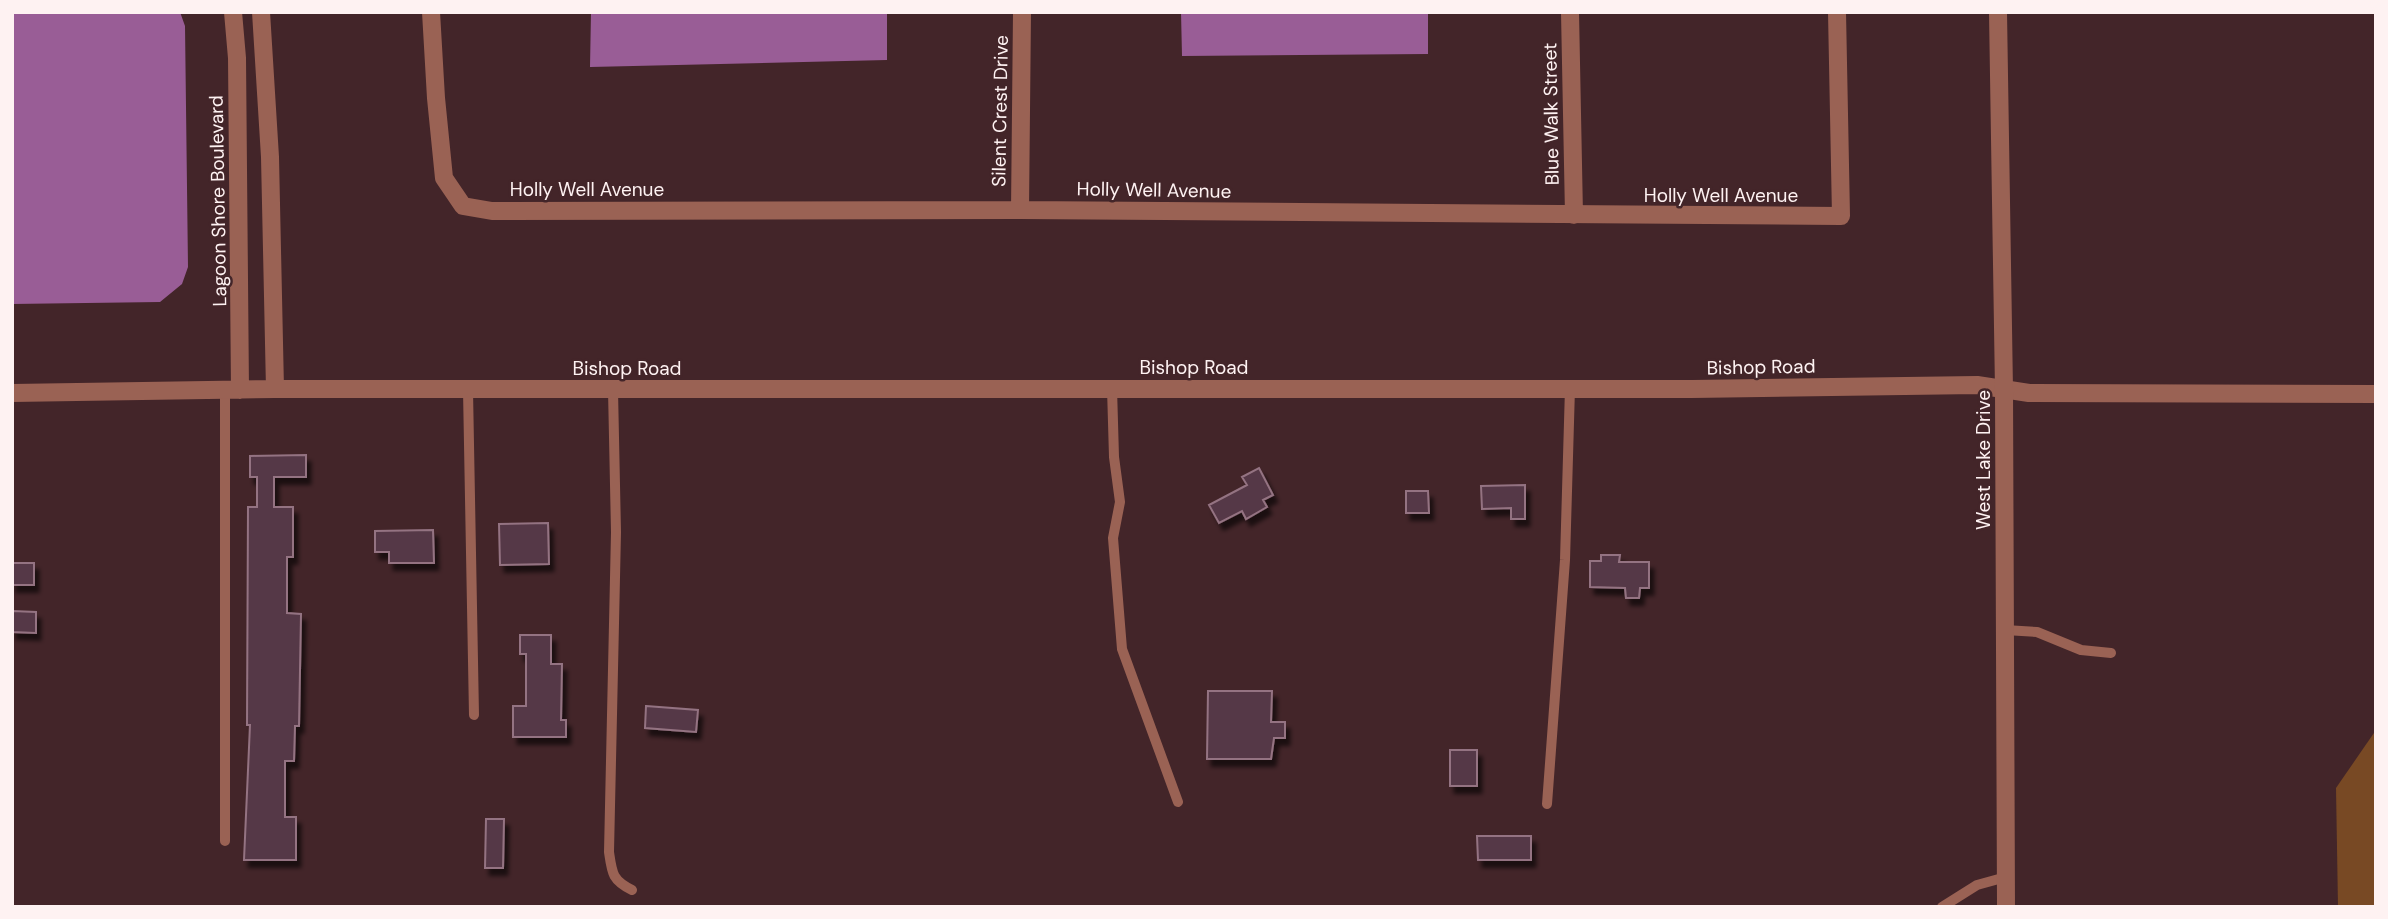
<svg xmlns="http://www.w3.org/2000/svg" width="2388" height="919" viewBox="0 0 2388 919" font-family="'DM Sans',sans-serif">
<defs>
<filter id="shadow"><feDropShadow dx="4.5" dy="7" stdDeviation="2" flood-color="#0009"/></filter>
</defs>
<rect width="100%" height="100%" fill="#432529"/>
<path fill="#784924" d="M 2376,730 L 2376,907 L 2338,907 L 2336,788 Z"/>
<path fill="#995d96" d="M 12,12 L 180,12 L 185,26 L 188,267 L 182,284 L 160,302 L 12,304 Z
M 591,12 L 887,12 L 887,60 L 590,67 Z
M 1181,12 L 1428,12 L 1428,54 L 1182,56 Z"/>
<path fill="#553846" stroke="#947382" stroke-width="2" filter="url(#shadow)" d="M 306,455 L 306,477 L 274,477 L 274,507 L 293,507 L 293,557 L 287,557 L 287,613 L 301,614 L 299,726 L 295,726 L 294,761 L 285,761 L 285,817 L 296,817 L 296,860 L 244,860 L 250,725 L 247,725 L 248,507 L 257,507 L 257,477 L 250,477 L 250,456 Z
M 1259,468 L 1273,495 L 1263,500 L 1267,507 L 1246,519 L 1242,511 L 1219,523 L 1209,505 L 1247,485 L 1242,477 Z
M 1525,485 L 1525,519 L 1511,519 L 1511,508 L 1482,509 L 1481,486 Z
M 1406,491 L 1428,491 L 1429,513 L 1406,513 Z
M 548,523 L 549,564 L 500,565 L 499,524 Z
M 433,530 L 434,563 L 389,563 L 389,552 L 375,552 L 375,531 Z
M 1601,555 L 1620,555 L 1619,562 L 1649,562 L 1649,588 L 1640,588 L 1639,598 L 1626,598 L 1625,588 L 1590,587 L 1590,561 L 1601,561 Z
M 12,563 L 34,563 L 34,585 L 12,585 Z
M 12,611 L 36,612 L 36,633 L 12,632 Z
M 520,635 L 551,635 L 551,664 L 562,664 L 561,720 L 566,720 L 566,737 L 513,737 L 513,706 L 526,706 L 526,654 L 520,654 Z
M 1208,691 L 1272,691 L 1271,722 L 1285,722 L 1285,738 L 1274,738 L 1271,759 L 1207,759 Z
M 646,706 L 698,710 L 696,732 L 645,728 Z
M 1450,750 L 1477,750 L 1477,786 L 1450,786 Z
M 486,819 L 504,819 L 503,868 L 485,868 Z
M 1477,836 L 1531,836 L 1531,860 L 1478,860 Z"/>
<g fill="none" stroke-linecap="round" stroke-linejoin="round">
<path stroke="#9a6254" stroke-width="10" d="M 1112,388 L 1114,457 L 1120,502 L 1113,538 L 1122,649 L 1178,802
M 468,390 L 474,715
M 613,390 L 616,532 L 609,852 C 612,873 612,880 632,890
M 225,391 L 225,841
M 2005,630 L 2037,632 L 2081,650 L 2111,653
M 1547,804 L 1565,560 L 1570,388
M 1942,907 L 1977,885 L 2006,877"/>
<path stroke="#9a6254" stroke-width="18" d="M 233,12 L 237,58 L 240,390
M 261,12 L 270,157 L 275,389
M 431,12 L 436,98 L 444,178 L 463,206 L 492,211 L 1020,210 L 1841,216 L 1837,12
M 1570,12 L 1574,215
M 1020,210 L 1022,12
M 12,393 L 275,389 L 1692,389 L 1977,385 L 2029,393 L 2376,394"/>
<path stroke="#9a6254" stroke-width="18" d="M 1998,12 L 2004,390 L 2006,907"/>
</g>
<g text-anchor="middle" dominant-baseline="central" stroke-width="5" stroke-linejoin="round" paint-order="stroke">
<g font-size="19" fill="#fef2f2" stroke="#432529">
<text transform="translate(1000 111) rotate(-89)">Silent Crest Drive</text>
<text transform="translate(1551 114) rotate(-91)">Blue Walk Street</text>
<text x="587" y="189">Holly Well Avenue</text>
<text transform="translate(1154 190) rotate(1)">Holly Well Avenue</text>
<text x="1721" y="195">Holly Well Avenue</text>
<text transform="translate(218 201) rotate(-91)">Lagoon Shore Boulevard</text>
<text x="1194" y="367">Bishop Road</text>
<text transform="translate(1761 367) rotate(-1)">Bishop Road</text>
<text x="627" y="368">Bishop Road</text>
<text transform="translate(1983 460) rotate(-90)">West Lake Drive</text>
</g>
</g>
<rect width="2388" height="919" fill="none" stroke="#fef2f2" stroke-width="28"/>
</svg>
